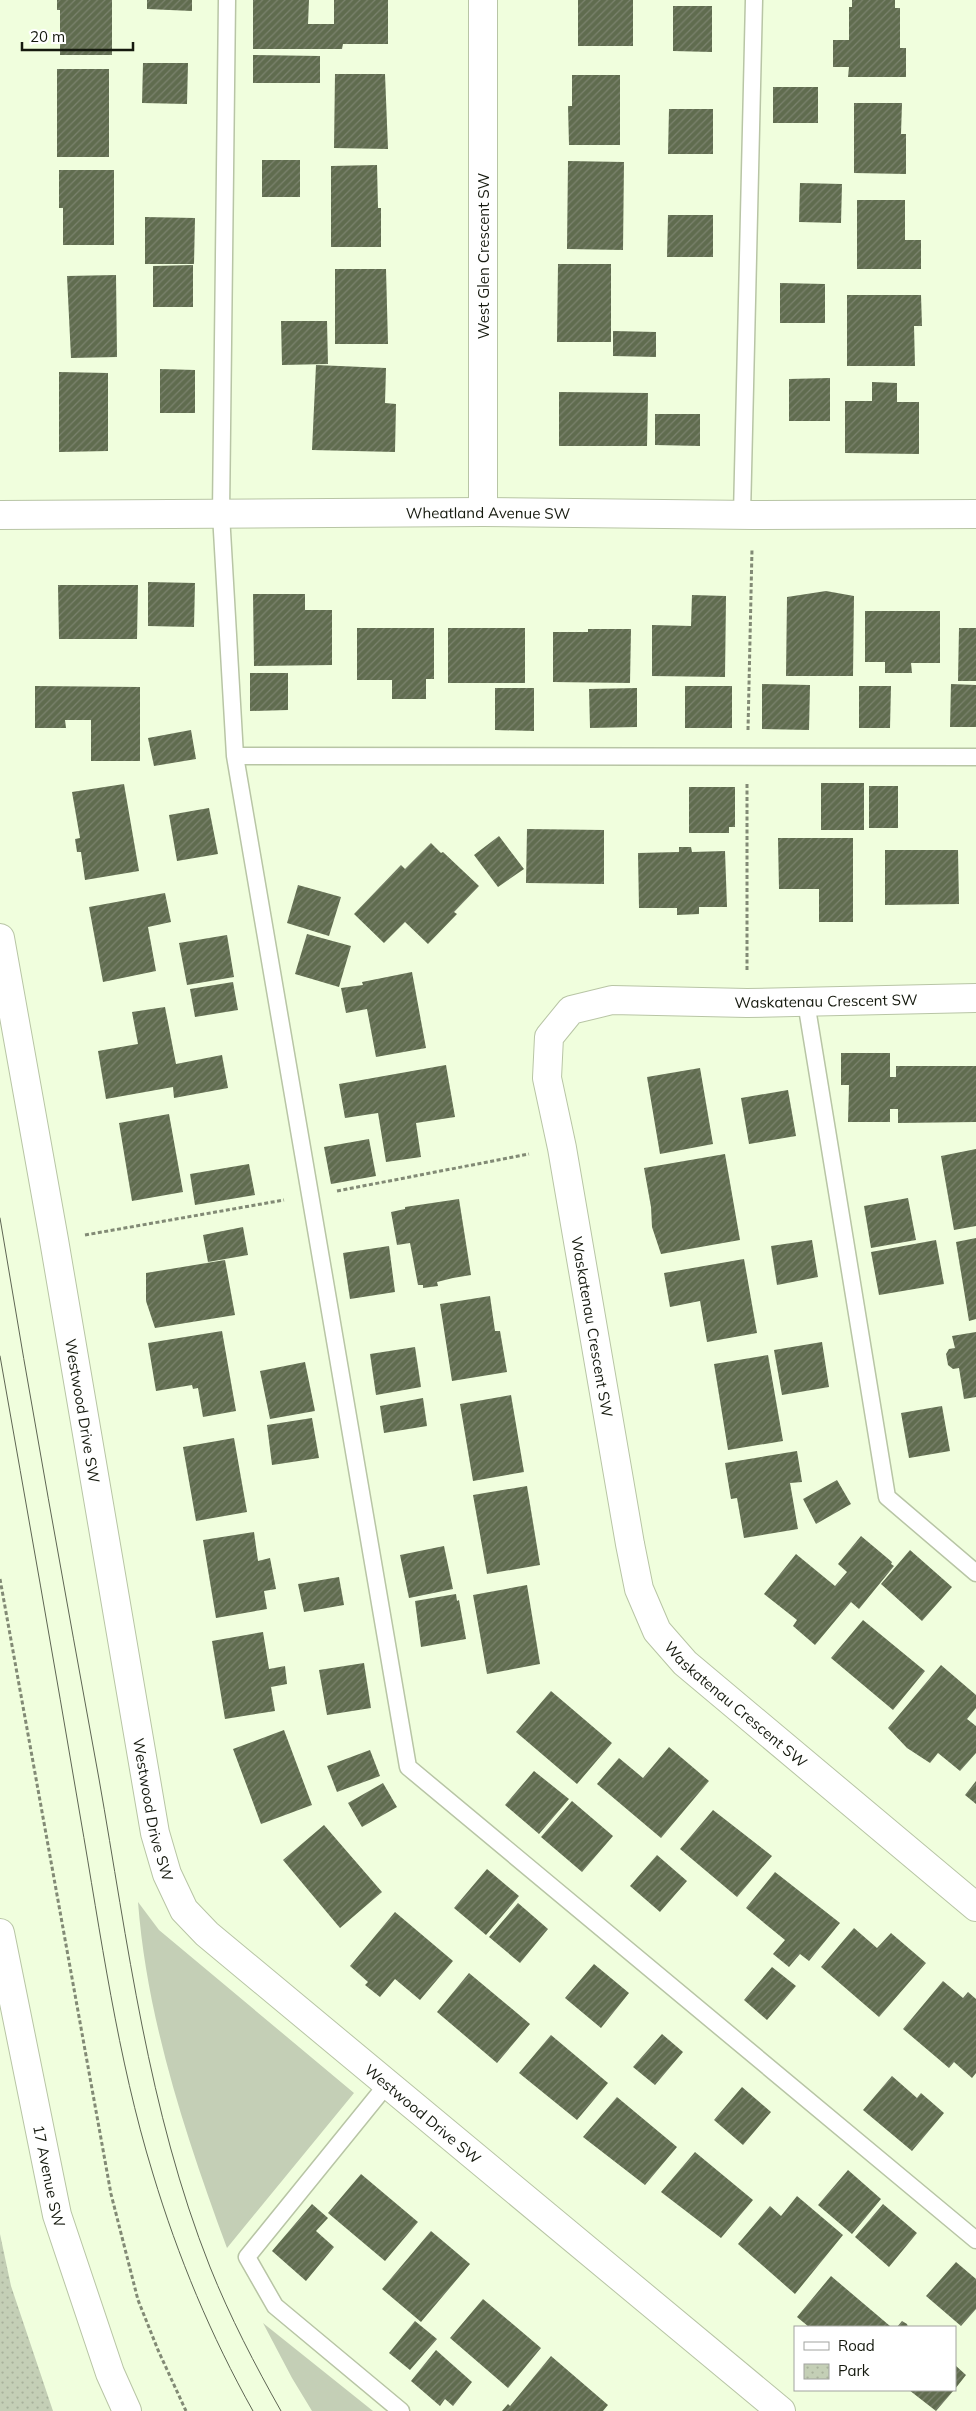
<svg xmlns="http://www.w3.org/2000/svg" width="976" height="2411" viewBox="0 0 976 2411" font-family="Mulish,sans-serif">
<defs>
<pattern id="park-dots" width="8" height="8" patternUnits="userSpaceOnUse" patternTransform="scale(1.25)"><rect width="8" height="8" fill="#c4cfb6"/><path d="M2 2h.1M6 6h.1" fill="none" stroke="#a8b19b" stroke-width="1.8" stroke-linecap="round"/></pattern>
<pattern id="building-hatch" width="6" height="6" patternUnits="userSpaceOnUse" patternTransform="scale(1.25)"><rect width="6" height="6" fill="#606c4f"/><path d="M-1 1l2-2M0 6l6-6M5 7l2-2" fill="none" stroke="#7b836e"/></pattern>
</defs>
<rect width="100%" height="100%" fill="#f0fedd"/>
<path fill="#c4cfb6" d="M 138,1902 L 159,1930 L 354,2093 L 227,2248 C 186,2137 147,2020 138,1902 Z
M 263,2323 L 373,2411 L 312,2411 L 292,2378 Z"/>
<path fill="url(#park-dots)" d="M 0,2234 L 11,2286 L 53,2411 L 0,2411 Z"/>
<path fill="url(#building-hatch)" d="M 57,0 L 112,0 L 112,55 L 60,55 L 60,10 L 57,10 Z
M 147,0 L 192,0 L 192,11 L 147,9 Z
M 253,0 L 309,0 L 308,24 L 334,24 L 334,0 L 388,0 L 388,44 L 343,44 L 342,49 L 253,49 Z
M 578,0 L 633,0 L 633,46 L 578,46 Z
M 852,0 L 895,0 L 895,8 L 900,8 L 900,48 L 906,48 L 906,77 L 848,77 L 849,67 L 833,67 L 833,40 L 849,40 L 849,7 L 852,7 Z
M 673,6 L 712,6 L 712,52 L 673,51 Z
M 253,55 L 320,56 L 320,83 L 253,83 Z
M 143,63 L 188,63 L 187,104 L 142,103 Z
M 57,69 L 109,69 L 109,157 L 57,157 Z
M 335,74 L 385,74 L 388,149 L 334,148 Z
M 572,75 L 620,75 L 620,145 L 569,145 L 568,106 L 572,106 Z
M 773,87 L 818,87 L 818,123 L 773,123 Z
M 854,103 L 902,103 L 901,134 L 906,134 L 906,174 L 854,173 Z
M 669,109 L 713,109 L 713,154 L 668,154 Z
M 262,160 L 300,160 L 300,197 L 262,197 Z
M 568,161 L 624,162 L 623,250 L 567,249 Z
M 377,165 L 378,208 L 381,208 L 381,247 L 331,247 L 331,166 Z
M 59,170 L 114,170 L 114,245 L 63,245 L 63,208 L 59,208 Z
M 800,183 L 842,184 L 841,223 L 799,222 Z
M 857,200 L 905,200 L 905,240 L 921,240 L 921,269 L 857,269 Z
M 668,215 L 713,215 L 713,257 L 667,257 Z
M 145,217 L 195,218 L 194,264 L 145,264 Z
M 558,264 L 611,264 L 611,342 L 557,342 Z
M 193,265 L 193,307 L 153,307 L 153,266 Z
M 335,269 L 386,269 L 388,344 L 335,344 Z
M 116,275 L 117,357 L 71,358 L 67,276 Z
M 780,283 L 825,284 L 825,323 L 780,323 Z
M 847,295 L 921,295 L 922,326 L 914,326 L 915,366 L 847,366 Z
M 281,321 L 327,321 L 328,364 L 282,365 Z
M 613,331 L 656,332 L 656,357 L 613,356 Z
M 316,365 L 386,368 L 385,403 L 396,404 L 395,452 L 312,450 Z
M 160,369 L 195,370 L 195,413 L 160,413 Z
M 59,372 L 108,373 L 108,451 L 59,452 Z
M 830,378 L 830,421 L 789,421 L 789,379 Z
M 872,382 L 897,383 L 897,402 L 919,402 L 919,454 L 845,453 L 845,401 L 872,401 Z
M 559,392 L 648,393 L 647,446 L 559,446 Z
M 655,414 L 700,414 L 700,446 L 655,445 Z
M 148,582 L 195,583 L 194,627 L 148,626 Z
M 58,585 L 138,585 L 137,639 L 59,639 Z
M 826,591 L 854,596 L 853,676 L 786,676 L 787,597 Z
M 253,594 L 305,594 L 305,610 L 332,610 L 332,665 L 254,666 Z
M 692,595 L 726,596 L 725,677 L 652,676 L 652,625 L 691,626 Z
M 865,611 L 940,611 L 940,663 L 911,663 L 912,673 L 885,673 L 885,662 L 865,662 Z
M 357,628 L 434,628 L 434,679 L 426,679 L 426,699 L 392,699 L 392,680 L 357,680 Z
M 448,628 L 525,628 L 525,683 L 448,683 Z
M 959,628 L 976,628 L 976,681 L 958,681 Z
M 588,629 L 631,629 L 630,683 L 553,682 L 553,632 L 588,632 Z
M 250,673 L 288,673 L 288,710 L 250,711 Z
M 762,684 L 810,685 L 809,730 L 762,729 Z
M 951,684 L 976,685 L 976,727 L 950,727 Z
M 35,686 L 140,687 L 140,761 L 91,761 L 91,720 L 65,720 L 66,728 L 35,728 Z
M 685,686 L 732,686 L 732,728 L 685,728 Z
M 859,686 L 891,686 L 890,728 L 859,728 Z
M 495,688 L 534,688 L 534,731 L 495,730 Z
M 637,688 L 637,727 L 590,728 L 589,689 Z
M 191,730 L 196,759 L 154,766 L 148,738 Z
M 821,783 L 864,783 L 864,830 L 821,830 Z
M 124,784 L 139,871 L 85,880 L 81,852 L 77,852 L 75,839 L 80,838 L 72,792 Z
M 869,786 L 898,786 L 898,828 L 869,828 Z
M 689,787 L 735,787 L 735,827 L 729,827 L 729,833 L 689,833 Z
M 209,808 L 218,854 L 177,861 L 169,815 Z
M 527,829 L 604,830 L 604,884 L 526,883 Z
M 499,836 L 524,869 L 498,887 L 474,855 Z
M 778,838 L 853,838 L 853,922 L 819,922 L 819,889 L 779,889 Z
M 431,843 L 441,853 L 443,852 L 479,886 L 454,912 L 457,914 L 428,944 L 405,922 L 384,943 L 354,914 L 401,865 L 405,869 Z
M 679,847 L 691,847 L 692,852 L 725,851 L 727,907 L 699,907 L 699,914 L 677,915 L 677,908 L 639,908 L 638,853 L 679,852 Z
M 885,850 L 958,850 L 959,904 L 885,905 Z
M 298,885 L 341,897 L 329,936 L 287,923 Z
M 165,893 L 171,922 L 148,927 L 156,971 L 103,982 L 89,907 Z
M 307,934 L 351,946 L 339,987 L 295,974 Z
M 227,935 L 234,977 L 187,985 L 179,943 Z
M 412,972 L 426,1048 L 376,1057 L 367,1009 L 346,1013 L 341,988 L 363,985 L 362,982 Z
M 233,982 L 238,1010 L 195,1017 L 190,989 Z
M 165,1007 L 176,1064 L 222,1055 L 228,1088 L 174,1098 L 173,1087 L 106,1099 L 98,1051 L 138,1044 L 132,1012 Z
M 841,1053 L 890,1053 L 890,1077 L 896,1077 L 896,1066 L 976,1066 L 976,1122 L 898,1123 L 898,1109 L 890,1109 L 890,1122 L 848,1122 L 849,1085 L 841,1085 Z
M 446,1065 L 455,1117 L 416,1123 L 421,1157 L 386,1162 L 378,1113 L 345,1118 L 339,1084 Z
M 700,1068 L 713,1144 L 660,1154 L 647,1077 Z
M 788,1090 L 796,1136 L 749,1144 L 741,1098 Z
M 169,1114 L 183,1192 L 132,1201 L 119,1123 Z
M 369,1139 L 376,1176 L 331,1184 L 324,1147 Z
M 976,1149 L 976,1226 L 954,1230 L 941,1156 Z
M 725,1154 L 740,1240 L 661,1254 L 652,1227 L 651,1207 L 644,1168 Z
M 249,1164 L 255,1195 L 195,1205 L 190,1174 Z
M 908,1198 L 916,1240 L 871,1248 L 864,1206 Z
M 459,1199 L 471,1275 L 453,1278 L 437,1282 L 438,1286 L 423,1288 L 423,1285 L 418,1285 L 410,1243 L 397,1245 L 391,1212 L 405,1209 L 405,1207 Z
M 243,1227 L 248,1255 L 208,1262 L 203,1235 Z
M 976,1238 L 976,1319 L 969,1321 L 956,1242 Z
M 812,1240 L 818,1277 L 777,1285 L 771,1246 Z
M 936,1240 L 944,1284 L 879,1295 L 871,1252 Z
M 389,1246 L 395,1292 L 350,1299 L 343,1253 Z
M 744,1259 L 757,1333 L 707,1342 L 700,1301 L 670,1307 L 664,1273 Z
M 225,1260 L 235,1315 L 155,1328 L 146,1301 L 146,1273 Z
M 490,1296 L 495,1331 L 500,1331 L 507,1372 L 452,1381 L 440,1304 Z
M 222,1331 L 236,1411 L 203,1417 L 198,1388 L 193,1389 L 192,1385 L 156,1391 L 148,1343 Z
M 976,1332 L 976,1397 L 964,1399 L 959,1368 L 953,1369 L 948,1365 L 946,1354 L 949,1349 L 955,1348 L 952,1336 Z
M 822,1342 L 829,1387 L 782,1395 L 774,1350 Z
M 415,1347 L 421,1387 L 376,1395 L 370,1354 Z
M 768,1355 L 783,1441 L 728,1450 L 714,1364 Z
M 305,1362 L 315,1411 L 270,1419 L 260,1371 Z
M 511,1395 L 524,1472 L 473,1481 L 460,1404 Z
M 423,1398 L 427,1426 L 384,1433 L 380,1406 Z
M 942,1406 L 950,1451 L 909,1458 L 901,1413 Z
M 312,1418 L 319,1458 L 272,1465 L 267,1425 Z
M 234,1438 L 247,1512 L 196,1521 L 183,1447 Z
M 797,1451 L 802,1482 L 790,1483 L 798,1529 L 744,1538 L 737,1498 L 731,1499 L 725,1463 Z
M 837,1480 L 851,1504 L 816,1524 L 803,1499 Z
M 527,1486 L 540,1565 L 487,1574 L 473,1495 Z
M 254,1532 L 258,1561 L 270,1558 L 276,1589 L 264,1591 L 267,1609 L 216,1618 L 203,1540 Z
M 861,1536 L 892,1562 L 891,1564 L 894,1566 L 859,1609 L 851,1602 L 815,1645 L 793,1626 L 797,1620 L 764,1594 L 796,1554 L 835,1586 L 847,1572 L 838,1564 Z
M 444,1546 L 453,1589 L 409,1598 L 400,1555 Z
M 910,1550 L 952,1587 L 922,1621 L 881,1584 Z
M 339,1577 L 344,1605 L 304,1612 L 298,1584 Z
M 527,1585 L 540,1664 L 487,1674 L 473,1595 Z
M 456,1594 L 457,1601 L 459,1600 L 466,1639 L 421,1647 L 415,1601 Z
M 863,1620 L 925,1671 L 893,1710 L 831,1658 Z
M 263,1632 L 269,1669 L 285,1666 L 287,1684 L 271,1687 L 275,1711 L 225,1719 L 212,1641 Z
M 364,1663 L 371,1708 L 327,1715 L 319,1670 Z
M 941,1665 L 976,1695 L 976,1708 L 967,1719 L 976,1726 L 976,1753 L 960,1771 L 938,1753 L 930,1763 L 907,1748 L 888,1728 Z
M 551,1691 L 612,1743 L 577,1784 L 516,1732 Z
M 284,1730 L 312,1805 L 261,1824 L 233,1749 Z
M 669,1747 L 709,1781 L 661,1838 L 597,1784 L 619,1758 L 643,1778 Z
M 370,1750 L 380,1776 L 337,1792 L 327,1766 Z
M 534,1771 L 569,1799 L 539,1834 L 505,1805 Z
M 976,1781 L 976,1804 L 965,1795 Z
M 383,1783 L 397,1807 L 362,1827 L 348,1803 Z
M 572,1801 L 613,1836 L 582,1872 L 541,1837 Z
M 713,1810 L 772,1856 L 737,1897 L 680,1849 Z
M 324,1825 L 382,1892 L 340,1928 L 283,1860 Z
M 657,1855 L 687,1881 L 660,1912 L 630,1886 Z
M 487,1869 L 519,1896 L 486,1935 L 454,1908 Z
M 775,1872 L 840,1923 L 809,1961 L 800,1954 L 789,1967 L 773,1954 L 785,1940 L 746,1908 Z
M 518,1903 L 548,1929 L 520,1963 L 489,1937 Z
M 395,1912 L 453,1961 L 420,2000 L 395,1979 L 380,1997 L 365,1985 L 368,1982 L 350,1966 Z
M 854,1928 L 877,1948 L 891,1933 L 926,1963 L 879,2017 L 821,1967 Z
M 594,1964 L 629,1993 L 601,2028 L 565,1998 Z
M 772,1967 L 796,1986 L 767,2020 L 744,2000 Z
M 469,1973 L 530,2024 L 497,2063 L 437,2012 Z
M 943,1981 L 963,1998 L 968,1992 L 976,1999 L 976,2073 L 972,2078 L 954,2062 L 949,2068 L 903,2029 Z
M 662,2034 L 683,2052 L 655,2085 L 633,2067 Z
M 551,2035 L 608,2083 L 577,2120 L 519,2073 Z
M 892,2076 L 917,2098 L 921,2093 L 944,2113 L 912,2151 L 863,2110 Z
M 742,2087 L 771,2112 L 743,2145 L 714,2120 Z
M 617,2097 L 677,2147 L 645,2185 L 583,2137 Z
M 695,2152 L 753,2200 L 721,2238 L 661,2192 Z
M 848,2170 L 881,2199 L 852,2234 L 818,2205 Z
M 361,2174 L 418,2222 L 385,2261 L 328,2213 Z
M 797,2196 L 843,2235 L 795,2294 L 738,2244 L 770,2206 L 781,2216 Z
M 312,2204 L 328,2218 L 316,2231 L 334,2247 L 306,2281 L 272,2251 Z
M 883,2204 L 917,2233 L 889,2267 L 855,2237 Z
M 431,2231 L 470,2264 L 421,2322 L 382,2289 Z
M 956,2262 L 976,2279 L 976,2309 L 961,2326 L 926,2296 Z
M 831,2276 L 890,2326 L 889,2327 L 809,2327 L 797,2317 Z
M 483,2299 L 541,2348 L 508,2388 L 450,2338 Z
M 415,2321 L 437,2339 L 410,2370 L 389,2353 Z
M 902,2321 L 907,2324 L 908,2327 L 897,2327 Z
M 436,2350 L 472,2382 L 453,2406 L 445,2399 L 440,2406 L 411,2381 Z
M 551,2356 L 608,2405 L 603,2411 L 502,2411 L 508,2404 L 510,2406 Z
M 955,2365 L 966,2375 L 955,2389 Z
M 909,2390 L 954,2390 L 936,2411 Z"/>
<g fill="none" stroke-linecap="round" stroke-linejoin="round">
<g stroke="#b8c5a5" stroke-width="19">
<path id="service" d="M 227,0 L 221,514 L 235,756 L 408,1767 L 976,2240
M 742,515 L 754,0
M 235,756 L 976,757
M 806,1002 L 887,1497 L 976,1573
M 388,2083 L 247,2257 L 275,2306 L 401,2411"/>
</g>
<g stroke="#b8c5a5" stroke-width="30">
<g id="minor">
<path d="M 483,512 L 483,0"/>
<path id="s1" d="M 0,515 L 483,512 L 753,515 L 976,514"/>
<path id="s2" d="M 0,938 L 54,1240 L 155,1833 L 167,1874 L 184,1910 L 207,1934 L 781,2411"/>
<path id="s3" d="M 976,998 L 747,1003 L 612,1000 L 571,1010 L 549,1037 L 547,1078 L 562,1148 L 630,1544 L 639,1589 L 657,1631 L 685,1663 L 976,1907"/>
</g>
</g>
<g stroke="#b8c5a5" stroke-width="30">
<g id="secondary">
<path id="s4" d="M 0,1933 L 57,2215 L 110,2373 L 127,2411"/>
</g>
</g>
<path stroke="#828a75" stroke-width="3" stroke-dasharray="4 2.5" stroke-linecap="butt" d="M 748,730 L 752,549
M 747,970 L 747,784
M 337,1191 L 529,1154
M 85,1235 L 284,1200
M 0,1579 L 111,2194 L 138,2300 L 158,2350 L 186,2411"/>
<use href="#service" stroke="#fff" stroke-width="16"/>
<use href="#minor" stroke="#fff" stroke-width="28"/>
<use href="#secondary" stroke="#fff" stroke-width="28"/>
<path stroke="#5e6553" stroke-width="1" d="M 0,1218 C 31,1406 65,1592 99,1779 C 128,1943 148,2111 210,2267 C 230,2317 255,2365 281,2411
M 0,1356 C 27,1509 54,1661 80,1815 C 101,1935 117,2057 153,2174 C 178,2257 211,2336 253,2411"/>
</g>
<g text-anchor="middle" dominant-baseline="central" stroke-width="4.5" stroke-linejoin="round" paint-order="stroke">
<g font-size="15" fill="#15190e" stroke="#fff">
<text transform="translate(483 256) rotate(-90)">West Glen Crescent SW</text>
<text stroke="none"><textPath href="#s1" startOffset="488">Wheatland Avenue SW</textPath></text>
<text transform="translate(826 1001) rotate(-1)">Waskatenau Crescent SW</text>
<text stroke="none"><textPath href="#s3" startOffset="735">Waskatenau Crescent SW</textPath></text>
<text stroke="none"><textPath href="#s2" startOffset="480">Westwood Drive SW</textPath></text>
<text stroke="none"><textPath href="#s3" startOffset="1155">Waskatenau Crescent SW</textPath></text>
<text stroke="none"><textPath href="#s2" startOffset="885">Westwood Drive SW</textPath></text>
<text stroke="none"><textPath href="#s2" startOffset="1305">Westwood Drive SW</textPath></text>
<text stroke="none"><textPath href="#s4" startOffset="248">17 Avenue SW</textPath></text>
</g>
</g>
<rect x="794" y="2326" width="162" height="65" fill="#ffffff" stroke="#a1a39f"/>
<rect x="804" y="2342" width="25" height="8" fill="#ffffff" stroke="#a1a39f"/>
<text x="838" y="2351" font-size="15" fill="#15190e">Road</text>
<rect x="804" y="2364" width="25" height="15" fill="url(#park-dots)" stroke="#a1a39f"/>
<text x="838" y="2376" font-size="15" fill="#15190e">Park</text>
<path d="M22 42v8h111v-8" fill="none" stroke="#15190e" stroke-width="2.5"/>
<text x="30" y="42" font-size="15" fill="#15190e" stroke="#ffffff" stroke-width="4" paint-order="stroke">20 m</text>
</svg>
